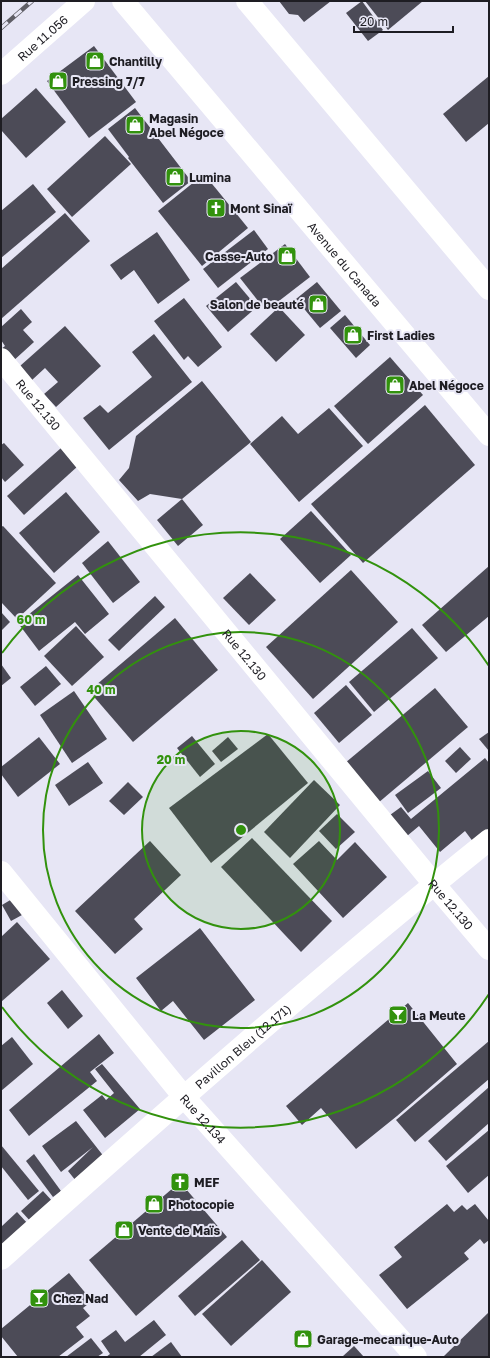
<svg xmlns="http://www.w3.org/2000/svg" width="490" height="1358" viewBox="0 0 490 1358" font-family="'Golos Text',sans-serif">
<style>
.building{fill:#4c4b57}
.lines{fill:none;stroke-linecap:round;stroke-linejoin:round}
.minor{stroke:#fff;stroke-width:22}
.secondary{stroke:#fff;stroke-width:22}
.rail-casing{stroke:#5f5e66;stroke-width:4.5}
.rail{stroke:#e7e6f5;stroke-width:3;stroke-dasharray:9;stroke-linecap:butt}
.ring{fill:none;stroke:#32920d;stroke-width:2}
.labels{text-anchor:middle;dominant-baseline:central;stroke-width:4;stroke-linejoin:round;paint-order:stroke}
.street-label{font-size:12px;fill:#1e1d23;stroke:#e7e6f5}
.poi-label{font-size:12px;font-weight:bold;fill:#1e1d23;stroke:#e7e6f5;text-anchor:start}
.centre{fill:#32920d;stroke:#e7e6f5;stroke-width:2}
.ring-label{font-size:12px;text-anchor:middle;font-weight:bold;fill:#32920d;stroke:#e7e6f5;stroke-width:4;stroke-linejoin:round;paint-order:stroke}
</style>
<rect width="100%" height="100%" fill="#e7e6f5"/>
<g class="building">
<path d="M279 1H331L304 22 298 15 289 14Z"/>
<path d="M362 1 383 30 368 41 346 13Z"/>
<path d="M365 1H423L388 30Z"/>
<path d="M94 46 136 102 89 138 47 81Z"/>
<path d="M489 76V123L466 142 443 114Z"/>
<path d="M36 88 66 122 26 158 1 130V119Z"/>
<path d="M135 108 191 181 163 203 128 158 129 157 108 129Z"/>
<path d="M105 136 131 164 72 217 47 189Z"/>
<path d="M204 174 248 228 202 266 158 211Z"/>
<path d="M33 184 56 212 1 258V211Z"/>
<path d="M65 213 90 241 1 319V269Z"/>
<path d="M254 230 268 249 218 288 203 269Z"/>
<path d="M157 232 190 280 158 304 134 270 121 280 110 265Z"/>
<path d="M285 244 310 277 266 311 240 278Z"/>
<path d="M236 282 257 307 228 332 206 306Z"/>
<path d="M317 282 341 311 320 328 296 299Z"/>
<path d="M184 298 222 347 198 367 188 356 184 360 154 321Z"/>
<path d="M279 307 305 335 276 362 250 334Z"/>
<path d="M21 309 32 322 23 330 34 342 12 362 1 349 5 346 1 340V327Z"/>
<path d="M345 315 370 345 356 358 330 328Z"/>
<path d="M65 326 101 366 56 407 44 394 58 382 45 368 32 380 20 366Z"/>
<path d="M154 334 192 382 109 450 83 418 100 405 108 413 152 377 132 352Z"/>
<path d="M390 357 423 395 368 444 334 406Z"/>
<path d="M202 381 251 442 182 499 150 494 138 501 119 480 129 468 136 436Z"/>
<path d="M425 405 475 465 363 563 311 504Z"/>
<path d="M329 408 363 446 299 502 250 444 282 416 298 434Z"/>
<path d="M4 443 24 465 5 482 1 477V445Z"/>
<path d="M61 448 78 466 24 515 7 496Z"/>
<path d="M66 492 100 532 54 573 19 533Z"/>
<path d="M182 499 203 525 178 546 157 520Z"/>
<path d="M311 511 351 555 320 583 280 539Z"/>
<path d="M3 526 56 583 17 619 1 602V527Z"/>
<path d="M108 541 140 582 113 603 82 563Z"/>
<path d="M489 566V616L446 652 422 625Z"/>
<path d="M351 570 398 622 313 699 266 647Z"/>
<path d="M250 573 276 600 249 625 223 598Z"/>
<path d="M78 575 109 614 85 634 75 622 39 651 18 623Z"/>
<path d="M155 596 165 607 119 651 108 640Z"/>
<path d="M1 612 10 622 1 631Z"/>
<path d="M175 618 218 670 133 742 89 691Z"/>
<path d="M76 626 104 657 72 686 44 656Z"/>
<path d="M412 628 438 658 374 712 349 682Z"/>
<path d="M1 664 11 678 1 686Z"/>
<path d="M46 666 61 684 35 706 20 687Z"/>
<path d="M346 685 372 715 339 743 314 713Z"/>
<path d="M435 688 468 727 378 803 345 763Z"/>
<path d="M74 691 107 739 72 763 40 715Z"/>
<path d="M489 732V751L479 739Z"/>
<path d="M268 734 308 783 211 863 169 808Z"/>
<path d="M192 736 215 764 200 777 177 748Z"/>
<path d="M39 737 60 764 18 797 1 774V767Z"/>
<path d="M228 737 238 749 221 762 212 751Z"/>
<path d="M460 747 471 759 456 773 445 761Z"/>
<path d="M485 758 489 763V837L477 847 465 831 440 852 419 826 407 836 390 815 401 807 411 819Z"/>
<path d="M88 762 103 783 69 806 55 785Z"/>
<path d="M428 771 441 788 408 813 395 795Z"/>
<path d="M314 780 340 805 290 858 264 832Z"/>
<path d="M128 782 143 797 124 815 109 801Z"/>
<path d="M337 814 355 832 336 849 319 831Z"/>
<path d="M252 838 332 921 301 952 221 867Z"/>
<path d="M150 841 181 875 134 919 143 929 115 954 75 911Z"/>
<path d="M319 841 337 860 355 842 387 877 343 918 293 864Z"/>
<path d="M12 899 22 915 11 921 2 905Z"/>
<path d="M17 922 50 959 1 1002V937Z"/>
<path d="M200 928 255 1000 204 1040 173 1001 161 1011 136 978Z"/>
<path d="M62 990 83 1016 68 1029 47 1003Z"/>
<path d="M408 1003 457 1064 397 1116 356 1149 321 1108 302 1125 286 1106Z"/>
<path d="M99 1034 114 1053 90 1072 97 1081 29 1136 9 1110Z"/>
<path d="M12 1037 33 1064 1 1091V1046Z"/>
<path d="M489 1041V1079L415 1142 396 1120Z"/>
<path d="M102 1064 140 1109 105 1138 83 1110 102 1095 106 1100 114 1093 95 1069Z"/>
<path d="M489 1087V1123L446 1161 428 1141Z"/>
<path d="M76 1121 105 1158 76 1181 68 1171 93 1147 61 1172 42 1146Z"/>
<path d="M489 1130V1175L468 1193 446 1166Z"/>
<path d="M1 1145 39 1191 28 1200 1 1166Z"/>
<path d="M34 1154 61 1191 53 1197 26 1161Z"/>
<path d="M180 1182 227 1237 136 1316 89 1260Z"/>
<path d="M43 1191 54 1203 32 1223 21 1211Z"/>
<path d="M447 1204 454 1212 462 1205 467 1210 475 1204 489 1221V1240L484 1244 480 1239 464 1253 469 1259 407 1309 379 1275 402 1257 394 1247Z"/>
<path d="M17 1212 29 1225 1 1251V1227Z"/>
<path d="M242 1240 260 1260 195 1316 178 1296Z"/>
<path d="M262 1260 291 1292 231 1346 202 1314Z"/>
<path d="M69 1273 92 1301 83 1308 90 1316 76 1327 84 1337 58 1357H18L1 1336V1329Z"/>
<path d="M489 1312V1357H443Z"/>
<path d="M154 1320 166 1335 139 1357H106L110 1354 101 1341 116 1330 125 1342Z"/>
<path d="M91 1338 103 1353 97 1357H66Z"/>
<path d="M171 1342 182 1357H151Z"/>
<path d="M354 1346 364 1357H342Z"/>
</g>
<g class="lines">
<g class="minor">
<path id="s1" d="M1 359 434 884 489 949"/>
<path id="s2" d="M1 872 184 1097 416 1357"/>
<path id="s3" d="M1 1259C161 1116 322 974 489 840"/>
</g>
<g class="secondary">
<path id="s4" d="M123 1 489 435"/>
<path d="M247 1 489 289"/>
<path id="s5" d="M1 74 84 1"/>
</g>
<g class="rail-casing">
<path id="rail" d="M1 28 32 1"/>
</g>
<use href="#rail" class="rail"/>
</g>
<circle cx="241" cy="830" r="99" fill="#32920d" fill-opacity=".12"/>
<g class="ring">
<circle cx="241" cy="830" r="99"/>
<circle cx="241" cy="830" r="198"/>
<path d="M489 994A297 297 0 0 1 2 1007M2 653A297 297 0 0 1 489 666"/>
</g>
<defs>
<g id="shop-square" transform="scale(1)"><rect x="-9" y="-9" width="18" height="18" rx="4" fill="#32920d" stroke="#e7e6f5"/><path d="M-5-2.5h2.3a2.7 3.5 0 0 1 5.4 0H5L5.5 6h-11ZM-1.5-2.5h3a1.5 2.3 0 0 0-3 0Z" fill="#fff"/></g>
<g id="church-square" transform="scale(1)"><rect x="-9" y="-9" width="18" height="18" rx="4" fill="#32920d" stroke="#e7e6f5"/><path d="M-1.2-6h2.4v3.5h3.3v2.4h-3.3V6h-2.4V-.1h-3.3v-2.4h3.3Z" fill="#fff"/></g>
<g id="bar-square" transform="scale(1)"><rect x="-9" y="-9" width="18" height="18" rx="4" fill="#32920d" stroke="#e7e6f5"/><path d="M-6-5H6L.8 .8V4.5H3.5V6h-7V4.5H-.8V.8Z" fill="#fff"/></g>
</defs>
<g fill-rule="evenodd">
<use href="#shop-square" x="95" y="61"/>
<use href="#shop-square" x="58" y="81"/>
<use href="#shop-square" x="135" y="125"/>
<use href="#shop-square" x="175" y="177"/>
<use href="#church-square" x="216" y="208"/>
<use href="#shop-square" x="287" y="256"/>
<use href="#shop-square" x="318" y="304"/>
<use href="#shop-square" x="353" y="335"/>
<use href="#shop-square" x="395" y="385"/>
<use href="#bar-square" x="398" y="1015"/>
<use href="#church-square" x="180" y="1182"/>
<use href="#shop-square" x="154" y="1204"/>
<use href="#shop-square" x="124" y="1230"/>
<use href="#bar-square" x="39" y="1298"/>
<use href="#shop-square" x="303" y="1339"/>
</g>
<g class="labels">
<g class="street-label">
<text stroke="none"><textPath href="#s5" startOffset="55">Rue 11.056</textPath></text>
<text stroke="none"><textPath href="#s4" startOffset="344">Avenue du Canada</textPath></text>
<text stroke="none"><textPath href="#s1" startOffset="59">Rue 12.130</textPath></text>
<text stroke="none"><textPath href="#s1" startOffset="383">Rue 12.130</textPath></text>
<text stroke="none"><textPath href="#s1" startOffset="707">Rue 12.130</textPath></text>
<text stroke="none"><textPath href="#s3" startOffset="322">Pavillon Bleu (12.171)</textPath></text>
<text stroke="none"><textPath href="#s2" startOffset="319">Rue 12.134</textPath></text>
</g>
<g class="poi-label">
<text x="109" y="61">Chantilly</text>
<text x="72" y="81">Pressing 7/7</text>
<text x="149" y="118">Magasin<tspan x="149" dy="14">Abel Négoce</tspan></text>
<text x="189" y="177">Lumina</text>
<text x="230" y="208">Mont Sinaï</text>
<text x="273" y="256" text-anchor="end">Casse-Auto</text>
<text x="304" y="304" text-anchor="end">Salon de beauté</text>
<text x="367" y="335">First Ladies</text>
<text x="409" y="385">Abel Négoce</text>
<text x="412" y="1015">La Meute</text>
<text x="194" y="1182">MEF</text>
<text x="168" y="1204">Photocopie</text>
<text x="138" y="1230">Vente de Maïs</text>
<text x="53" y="1298">Chez Nad</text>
<text x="317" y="1339">Garage-mecanique-Auto</text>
</g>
</g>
<circle cx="241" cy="830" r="6" class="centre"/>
<g class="ring-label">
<text x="31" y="624">60 m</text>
<text x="101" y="694">40 m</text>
<text x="171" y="764">20 m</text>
</g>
<rect width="490" height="1358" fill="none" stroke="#1e1d23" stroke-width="4"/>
<path d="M354 26v6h99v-6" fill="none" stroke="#1e1d23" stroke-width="2"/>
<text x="360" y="26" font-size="12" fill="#1e1d23" stroke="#e7e6f5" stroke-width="3" paint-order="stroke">20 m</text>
</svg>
